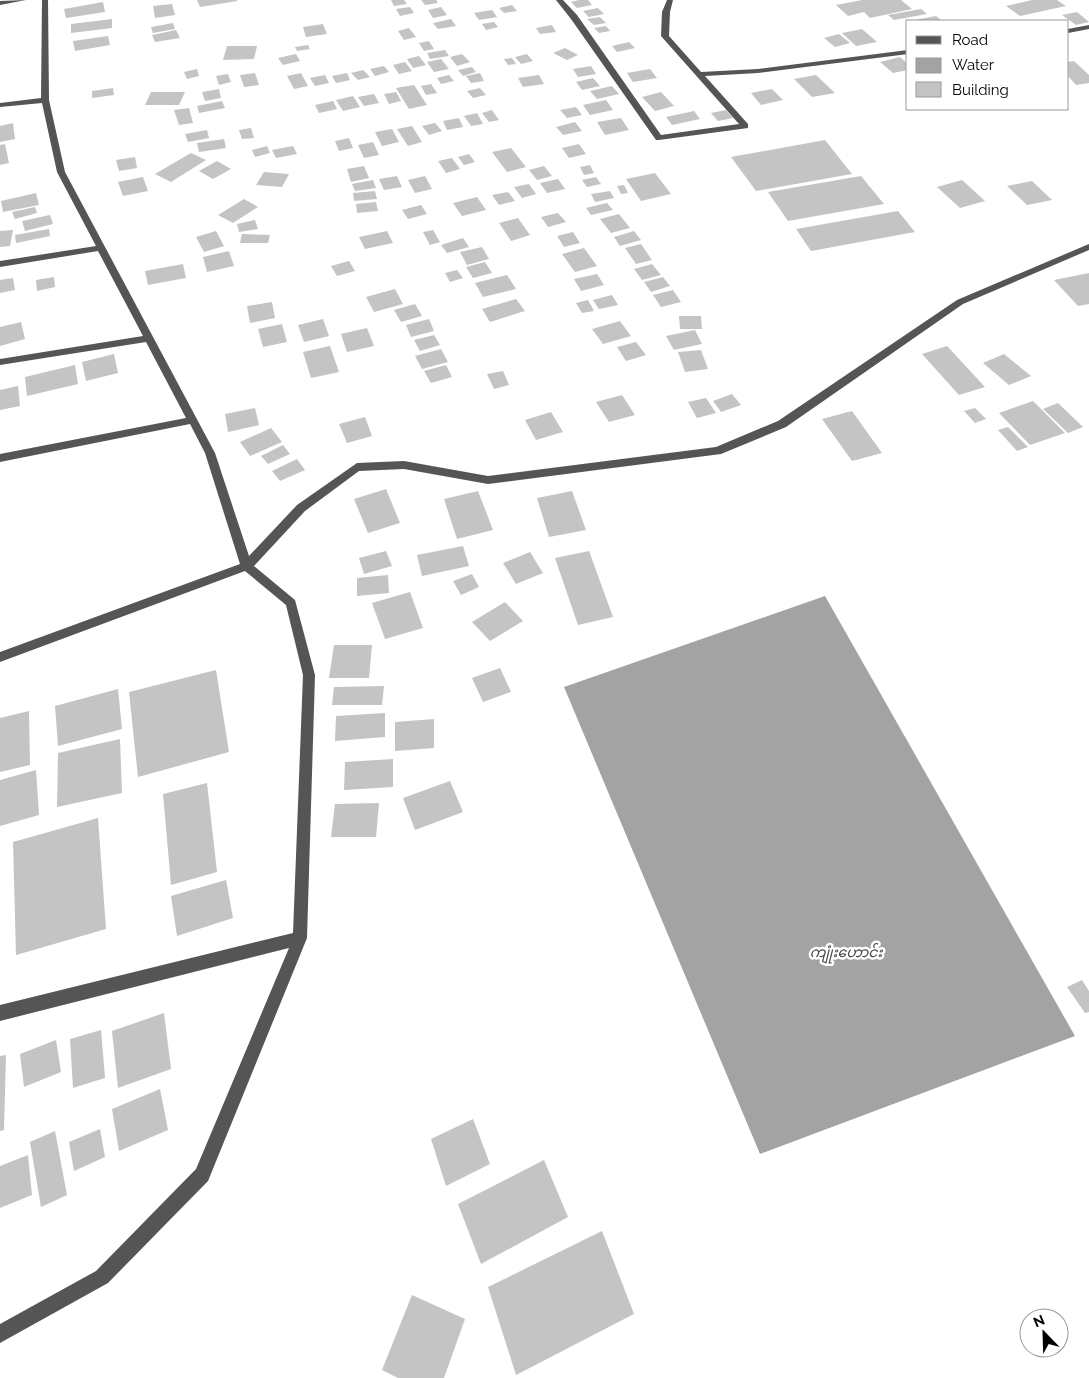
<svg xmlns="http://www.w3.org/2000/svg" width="1089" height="1378" viewBox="0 0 1089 1378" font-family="Raleway,'Noto Sans Myanmar',sans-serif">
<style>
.water{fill:#a3a3a3}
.building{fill:#c4c4c4}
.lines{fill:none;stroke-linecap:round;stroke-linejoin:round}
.minor{fill:#555;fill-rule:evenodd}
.labels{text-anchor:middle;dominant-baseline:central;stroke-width:5;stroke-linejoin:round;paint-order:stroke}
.water-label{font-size:14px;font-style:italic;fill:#444;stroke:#fff}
</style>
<rect width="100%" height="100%" fill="#fff"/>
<path class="water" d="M825 596 1075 1036 760 1154 564 687Z"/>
<g class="building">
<path d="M197 0H237V1L200 7Z"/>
<path d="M391 0H404L407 4 394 6Z"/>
<path d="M421 0H436L438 3 425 5Z"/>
<path d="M579 0H588L592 5 577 8 571 2Z"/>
<path d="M862 0H901L912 9 870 18 864 12 848 16 836 5Z"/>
<path d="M1032 0H1057L1066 6 1020 16 1006 6Z"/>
<path d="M103 2 105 12 66 18 64 9Z"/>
<path d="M172 4 175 15 155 18 153 6Z"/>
<path d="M512 5 517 11 504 13 499 8Z"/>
<path d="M410 7 414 13 400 16 396 9Z"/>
<path d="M441 7 447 15 433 18 428 10Z"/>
<path d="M598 8 604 14 589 17 583 11Z"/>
<path d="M921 9 927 14 894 20 888 15Z"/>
<path d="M492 10 497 17 479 20 474 13Z"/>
<path d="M1077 12 1089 22 1076 25 1062 15Z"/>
<path d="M936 16 942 21H914V20Z"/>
<path d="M600 17 606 23 594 25 587 19Z"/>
<path d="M112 19V28L71 33V24Z"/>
<path d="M451 19 456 26 438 29 433 23Z"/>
<path d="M494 22 498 27 486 30 482 24Z"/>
<path d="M173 23 175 29 153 33 151 27Z"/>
<path d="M323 24 327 34 306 37 303 27Z"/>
<path d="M552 25 556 32 540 34 536 28Z"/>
<path d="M606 26 610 31 599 33 594 28Z"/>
<path d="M409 28 416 37 404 40 398 31Z"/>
<path d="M862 29 877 42 856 46 842 33Z"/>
<path d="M176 30 180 38 155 42 152 35Z"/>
<path d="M839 34 850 43 835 47 824 38Z"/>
<path d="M108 36 110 45 75 51 73 41Z"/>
<path d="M429 41 434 49 424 51 419 43Z"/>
<path d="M629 42 635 48 617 52 612 46Z"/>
<path d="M308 45 310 49 297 51 295 47Z"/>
<path d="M227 46H257L254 59 223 60Z"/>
<path d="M565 48 578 55 567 60 553 53Z"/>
<path d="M445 50 449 56 430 59 427 53Z"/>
<path d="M296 54 300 61 283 65 278 58Z"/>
<path d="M462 54 470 62 457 66 450 57Z"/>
<path d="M527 54 533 61 521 64 515 57Z"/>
<path d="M419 56 426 65 413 68 407 59Z"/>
<path d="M900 57 908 64V70L893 73 880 62Z"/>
<path d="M512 58 516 64 508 65 504 59Z"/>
<path d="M441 59 449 69 434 72 427 62Z"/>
<path d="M1074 61 1089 75V83L1076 85 1068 76V62Z"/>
<path d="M405 62 412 71 399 74 393 65Z"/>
<path d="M384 66 389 72 375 76 370 69Z"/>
<path d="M591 66 596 74 578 77 573 69Z"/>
<path d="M472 67 476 72 463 76 458 70Z"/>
<path d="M197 69 199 76 187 79 184 72Z"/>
<path d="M650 69 657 78 633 82 627 73Z"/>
<path d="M363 70 370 77 358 80 351 73Z"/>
<path d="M255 73 259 85 244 87 240 75Z"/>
<path d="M301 73 308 86 294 89 287 76Z"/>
<path d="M347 73 350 80 336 83 332 76Z"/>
<path d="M480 73 484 81 471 83 466 76Z"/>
<path d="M228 74 231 82 219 85 216 76Z"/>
<path d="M325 75 329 83 315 86 310 78Z"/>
<path d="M449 75 454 81 441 84 437 78Z"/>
<path d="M539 75 544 84 523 87 518 78Z"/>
<path d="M816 75 835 93 812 97 794 79Z"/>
<path d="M593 78 600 86 582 90 576 82Z"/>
<path d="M431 84 437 93 426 95 421 86Z"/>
<path d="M414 85 427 105 409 109 396 88Z"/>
<path d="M612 86 619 94 597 99 590 91Z"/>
<path d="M113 88 114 95 92 98V91Z"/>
<path d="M480 88 486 95 473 98 467 91Z"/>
<path d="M219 89 221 98 205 101 202 92Z"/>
<path d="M772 89 783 100 761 105 751 93Z"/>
<path d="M151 92H185L179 105H145Z"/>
<path d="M396 92 401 101 389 104 384 94Z"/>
<path d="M661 92 674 106 655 111 642 97Z"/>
<path d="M374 94 379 103 364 106 358 97Z"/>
<path d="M353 96 360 107 343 111 336 100Z"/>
<path d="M606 100 613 110 590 115 583 105Z"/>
<path d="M222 101 225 108 199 113 197 106Z"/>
<path d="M333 101 337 109 319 113 315 105Z"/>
<path d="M576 107 582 115 567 118 560 110Z"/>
<path d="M189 108 193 123 179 125 174 110Z"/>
<path d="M492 110 499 120 489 122 482 113Z"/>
<path d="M726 110 733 118 718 121 711 113Z"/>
<path d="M694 111 700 119 672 125 666 117Z"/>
<path d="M477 113 483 124 471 126 464 116Z"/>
<path d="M459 118 463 127 447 130 443 121Z"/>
<path d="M621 118 629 130 605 135 597 122Z"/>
<path d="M575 122 582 131 563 135 556 127Z"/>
<path d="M13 123 15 139 0 142V126Z"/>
<path d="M435 123 442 131 429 135 422 126Z"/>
<path d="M412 126 422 142 408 146 397 129Z"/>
<path d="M251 128 254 138 242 139 239 130Z"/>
<path d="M392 129 399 142 382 146 375 132Z"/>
<path d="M207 130 209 138 188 142 185 134Z"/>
<path d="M349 138 353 148 339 151 335 141Z"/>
<path d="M224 139 226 148 199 152 197 143Z"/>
<path d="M825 140 852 174 756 191 731 157Z"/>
<path d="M373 142 379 155 364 158 358 145Z"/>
<path d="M5 144 9 163 0 165V145Z"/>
<path d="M579 144 586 154 569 158 562 148Z"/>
<path d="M267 146 270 153 255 157 252 150Z"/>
<path d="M293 146 297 154 276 158 272 150Z"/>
<path d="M511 148 526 167 507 172 492 152Z"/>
<path d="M191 153 206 160 171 182 155 174Z"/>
<path d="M469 154 475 162 464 165 458 157Z"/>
<path d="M135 157 137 168 119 171 116 160Z"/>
<path d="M452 158 460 169 446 173 438 161Z"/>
<path d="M217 161 231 169 213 179 199 171Z"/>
<path d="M590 165 594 173 584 175 580 167Z"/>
<path d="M364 166 369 178 351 182 347 169Z"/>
<path d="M544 166 552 176 537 180 529 170Z"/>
<path d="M264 172 289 174 282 187 256 185Z"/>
<path d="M655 173 671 194 641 201 626 179Z"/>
<path d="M397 176 402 187 384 190 379 179Z"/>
<path d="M425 176 432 189 415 193 408 180Z"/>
<path d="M861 176 884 204 788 221 768 192Z"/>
<path d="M143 177 148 191 123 196 118 182Z"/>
<path d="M596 177 601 184 587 187 582 180Z"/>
<path d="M558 179 565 189 547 193 540 183Z"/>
<path d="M373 180 376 188 355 191 352 184Z"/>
<path d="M962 180 985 201 960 208 937 187Z"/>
<path d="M1032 181 1052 200 1027 205 1007 186Z"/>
<path d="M529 184 536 194 522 198 514 187Z"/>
<path d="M624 185 628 193 621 194 617 186Z"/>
<path d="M375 191 377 199 354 201 353 193Z"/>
<path d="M610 191 614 198 595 202 591 194Z"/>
<path d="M508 192 515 201 499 205 492 195Z"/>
<path d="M36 193 39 205 3 212 1 201Z"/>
<path d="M477 197 486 210 462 216 453 203Z"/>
<path d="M244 199 258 207 233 223 218 215Z"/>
<path d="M376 202 378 211 357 213 356 204Z"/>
<path d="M607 203 613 210 591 215 586 208Z"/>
<path d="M421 205 427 214 408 219 402 210Z"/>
<path d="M35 207 37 213 15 219 12 212Z"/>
<path d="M898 211 915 232 811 251 796 229Z"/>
<path d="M558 213 566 222 548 227 541 217Z"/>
<path d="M619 214 630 228 611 233 600 219Z"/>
<path d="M50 215 53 224 25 231 22 221Z"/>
<path d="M518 218 530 235 511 241 499 223Z"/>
<path d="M255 220 258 229 239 232 237 224Z"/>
<path d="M49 229 50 236 16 243 15 235Z"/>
<path d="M13 230 10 246 0 247V231Z"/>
<path d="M433 230 440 242 430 245 423 232Z"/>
<path d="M216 231 224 246 204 252 196 237Z"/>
<path d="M387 231 393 243 365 249 359 237Z"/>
<path d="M634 231 641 240 620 246 614 237Z"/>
<path d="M573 232 580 243 564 247 557 236Z"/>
<path d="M242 234 270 235 268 243H240Z"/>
<path d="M463 238 469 247 447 253 441 245Z"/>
<path d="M641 244 652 260 636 264 625 248Z"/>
<path d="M482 247 489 259 467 265 460 252Z"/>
<path d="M584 248 597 266 575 272 562 254Z"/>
<path d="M229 251 234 266 207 272 203 257Z"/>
<path d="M349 261 355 271 337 276 331 266Z"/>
<path d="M485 262 492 273 473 278 466 267Z"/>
<path d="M183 264 186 278 148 285 145 271Z"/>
<path d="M652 264 661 275 642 280 634 269Z"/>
<path d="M457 270 463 278 450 282 445 273Z"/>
<path d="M1089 273V304L1078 306 1054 280Z"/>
<path d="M597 274 604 285 581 291 574 279Z"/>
<path d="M507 275 516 289 483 297 475 283Z"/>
<path d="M54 277 55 287 37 291 36 280Z"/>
<path d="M663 277 670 286 651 292 644 282Z"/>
<path d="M13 278 15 290 0 293V280Z"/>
<path d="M395 289 403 304 374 312 366 297Z"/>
<path d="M673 290 681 302 661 307 653 295Z"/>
<path d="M612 295 618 305 599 309 593 300Z"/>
<path d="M516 299 525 311 490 322 482 309Z"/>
<path d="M588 300 594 311 582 313 576 303Z"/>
<path d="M272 302 275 318 250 323 247 306Z"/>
<path d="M415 304 422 316 401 322 394 310Z"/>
<path d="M679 316H701L702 329H680Z"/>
<path d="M323 319 329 336 304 342 298 325Z"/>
<path d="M429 319 434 331 411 337 406 325Z"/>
<path d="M620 321 631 336 603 344 592 329Z"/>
<path d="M21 322 25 339 0 346V327Z"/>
<path d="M282 324 287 342 263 347 258 329Z"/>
<path d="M367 328 374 346 347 352 341 334Z"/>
<path d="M695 330 702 344 674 350 666 336Z"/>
<path d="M434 335 440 345 420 351 414 340Z"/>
<path d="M636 342 646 355 626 361 617 347Z"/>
<path d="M330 346 339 372 311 378 303 352Z"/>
<path d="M947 346 985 387 959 395 922 354Z"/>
<path d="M441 349 448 362 422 369 415 356Z"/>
<path d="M701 350 708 369 685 372 678 352Z"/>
<path d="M114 354 118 373 86 381 82 362Z"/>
<path d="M1004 354 1031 376 1009 385 983 363Z"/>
<path d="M75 365 78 384 27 396 25 377Z"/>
<path d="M446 365 452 377 431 383 424 371Z"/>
<path d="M503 371 509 385 494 389 487 374Z"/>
<path d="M18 386 20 406 0 410V390Z"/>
<path d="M732 394 741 405 721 412 713 401Z"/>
<path d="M622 395 635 415 609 422 596 402Z"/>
<path d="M706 398 716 413 697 418 688 402Z"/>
<path d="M1033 401 1065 433 1030 445 999 413Z"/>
<path d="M1058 403 1083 427 1068 433 1043 409Z"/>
<path d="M255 408 259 425 228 432 225 414Z"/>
<path d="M975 408 986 419 975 423 964 411Z"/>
<path d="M852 411 882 453 852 461 822 419Z"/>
<path d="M551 412 563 432 536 440 525 420Z"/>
<path d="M365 417 372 436 347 443 339 424Z"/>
<path d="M1008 427 1028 447 1017 451 998 430Z"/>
<path d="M271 428 282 442 250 456 240 442Z"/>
<path d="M283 445 290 454 268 464 261 456Z"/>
<path d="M297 459 305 470 280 481 272 471Z"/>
<path d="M386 489 400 523 368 533 354 499Z"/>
<path d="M478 491 493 530 457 539 444 499Z"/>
<path d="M572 491 586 530 549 537 537 498Z"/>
<path d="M463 546 469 566 422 576 417 555Z"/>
<path d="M386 551 392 566 364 574 359 558Z"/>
<path d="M589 551 613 617 578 625 555 558Z"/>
<path d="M530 552 543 573 516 584 503 563Z"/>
<path d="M472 574 479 587 461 595 453 581Z"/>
<path d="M388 575 389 593 357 596V578Z"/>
<path d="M410 592 423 628 385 639 372 603Z"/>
<path d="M505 602 523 621 490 641 472 622Z"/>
<path d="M334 645H372L369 678H329Z"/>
<path d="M500 668 511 692 483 702 472 678Z"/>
<path d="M216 670 229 752 138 777 129 692Z"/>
<path d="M384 686 382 705H332L334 687Z"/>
<path d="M118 689 122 729 58 746 55 706Z"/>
<path d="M29 711 30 765 0 772V718Z"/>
<path d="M385 713V737L335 741 336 716Z"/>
<path d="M434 719V748L395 751V722Z"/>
<path d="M120 739 122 793 57 807 58 753Z"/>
<path d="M393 759V787L344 790 345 762Z"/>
<path d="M36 770 39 815 0 826V780Z"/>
<path d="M450 781 463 812 415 830 403 798Z"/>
<path d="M207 783 217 872 171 885 163 794Z"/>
<path d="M379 803 376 837H331L335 804Z"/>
<path d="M98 818 106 929 16 955 13 842Z"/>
<path d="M226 880 233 918 177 936 171 896Z"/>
<path d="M1082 980 1089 991V1012L1085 1013 1067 987Z"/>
<path d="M164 1013 171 1069 118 1088 112 1031Z"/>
<path d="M101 1030 105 1078 73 1088 70 1039Z"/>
<path d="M56 1040 61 1072 24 1087 20 1054Z"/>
<path d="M6 1055 4 1130 0 1131V1056Z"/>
<path d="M160 1089 168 1130 119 1151 112 1109Z"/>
<path d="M473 1119 490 1164 446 1186 431 1139Z"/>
<path d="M100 1129 105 1157 74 1171 69 1142Z"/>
<path d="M55 1131 67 1195 41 1207 30 1142Z"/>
<path d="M28 1155 32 1195 0 1208V1166Z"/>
<path d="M544 1160 568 1217 481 1264 458 1204Z"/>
<path d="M602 1231 634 1314 516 1375 488 1287Z"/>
<path d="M412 1295 465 1319 444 1378H398L382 1370Z"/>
</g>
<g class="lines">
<g class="minor">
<path d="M26 0 0 5V1Z"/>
<path d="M42 0H48L49 100 65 172 215 453 249 556 297 505 357 463 404 461 488 476 716 447 778 421 957 300 1089 244V250L963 304 786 427 721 454 488 484 404 469 359 471 305 511 254 566 295 600 315 675 307 938 208 1181 108 1283 0 1343V1324L96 1271 196 1169 289 948 0 1021V1005L293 933 303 675 286 605 245 571 0 662V652L240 564 205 453 190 424 0 462V454L186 418 146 342 0 365V359L143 336 98 251 0 267V261L96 246 57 172 42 103 0 107V103L41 98Z"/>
<path d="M556 0H563L577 15 661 135 739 124 661 36 662 12 667 0H673L670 12 669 36 701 72 758 69 908 50V54L758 73 705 76 748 124V128L659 140H656L571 19Z"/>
<path d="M1089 25V29L1068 33V29Z"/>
</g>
</g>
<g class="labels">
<g class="water-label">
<text x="846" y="952">ကျုံးဟောင်း</text>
</g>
</g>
<rect x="906" y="20" width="162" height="90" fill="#ffffff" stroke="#999999"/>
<rect x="916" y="36" width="25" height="8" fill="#555555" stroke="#999999"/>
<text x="952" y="45" font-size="15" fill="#000000">Road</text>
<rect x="916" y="58" width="25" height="15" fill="#a3a3a3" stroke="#999999"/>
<text x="952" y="70" font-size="15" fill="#000000">Water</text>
<rect x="916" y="82" width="25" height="15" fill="#c4c4c4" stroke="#999999"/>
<text x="952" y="95" font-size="15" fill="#000000">Building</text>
<g transform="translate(1044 1333) rotate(337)"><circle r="24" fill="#ffffff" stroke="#999999"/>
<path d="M0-4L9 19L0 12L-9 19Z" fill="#000000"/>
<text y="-8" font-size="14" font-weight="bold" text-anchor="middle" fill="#000000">N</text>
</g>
</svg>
